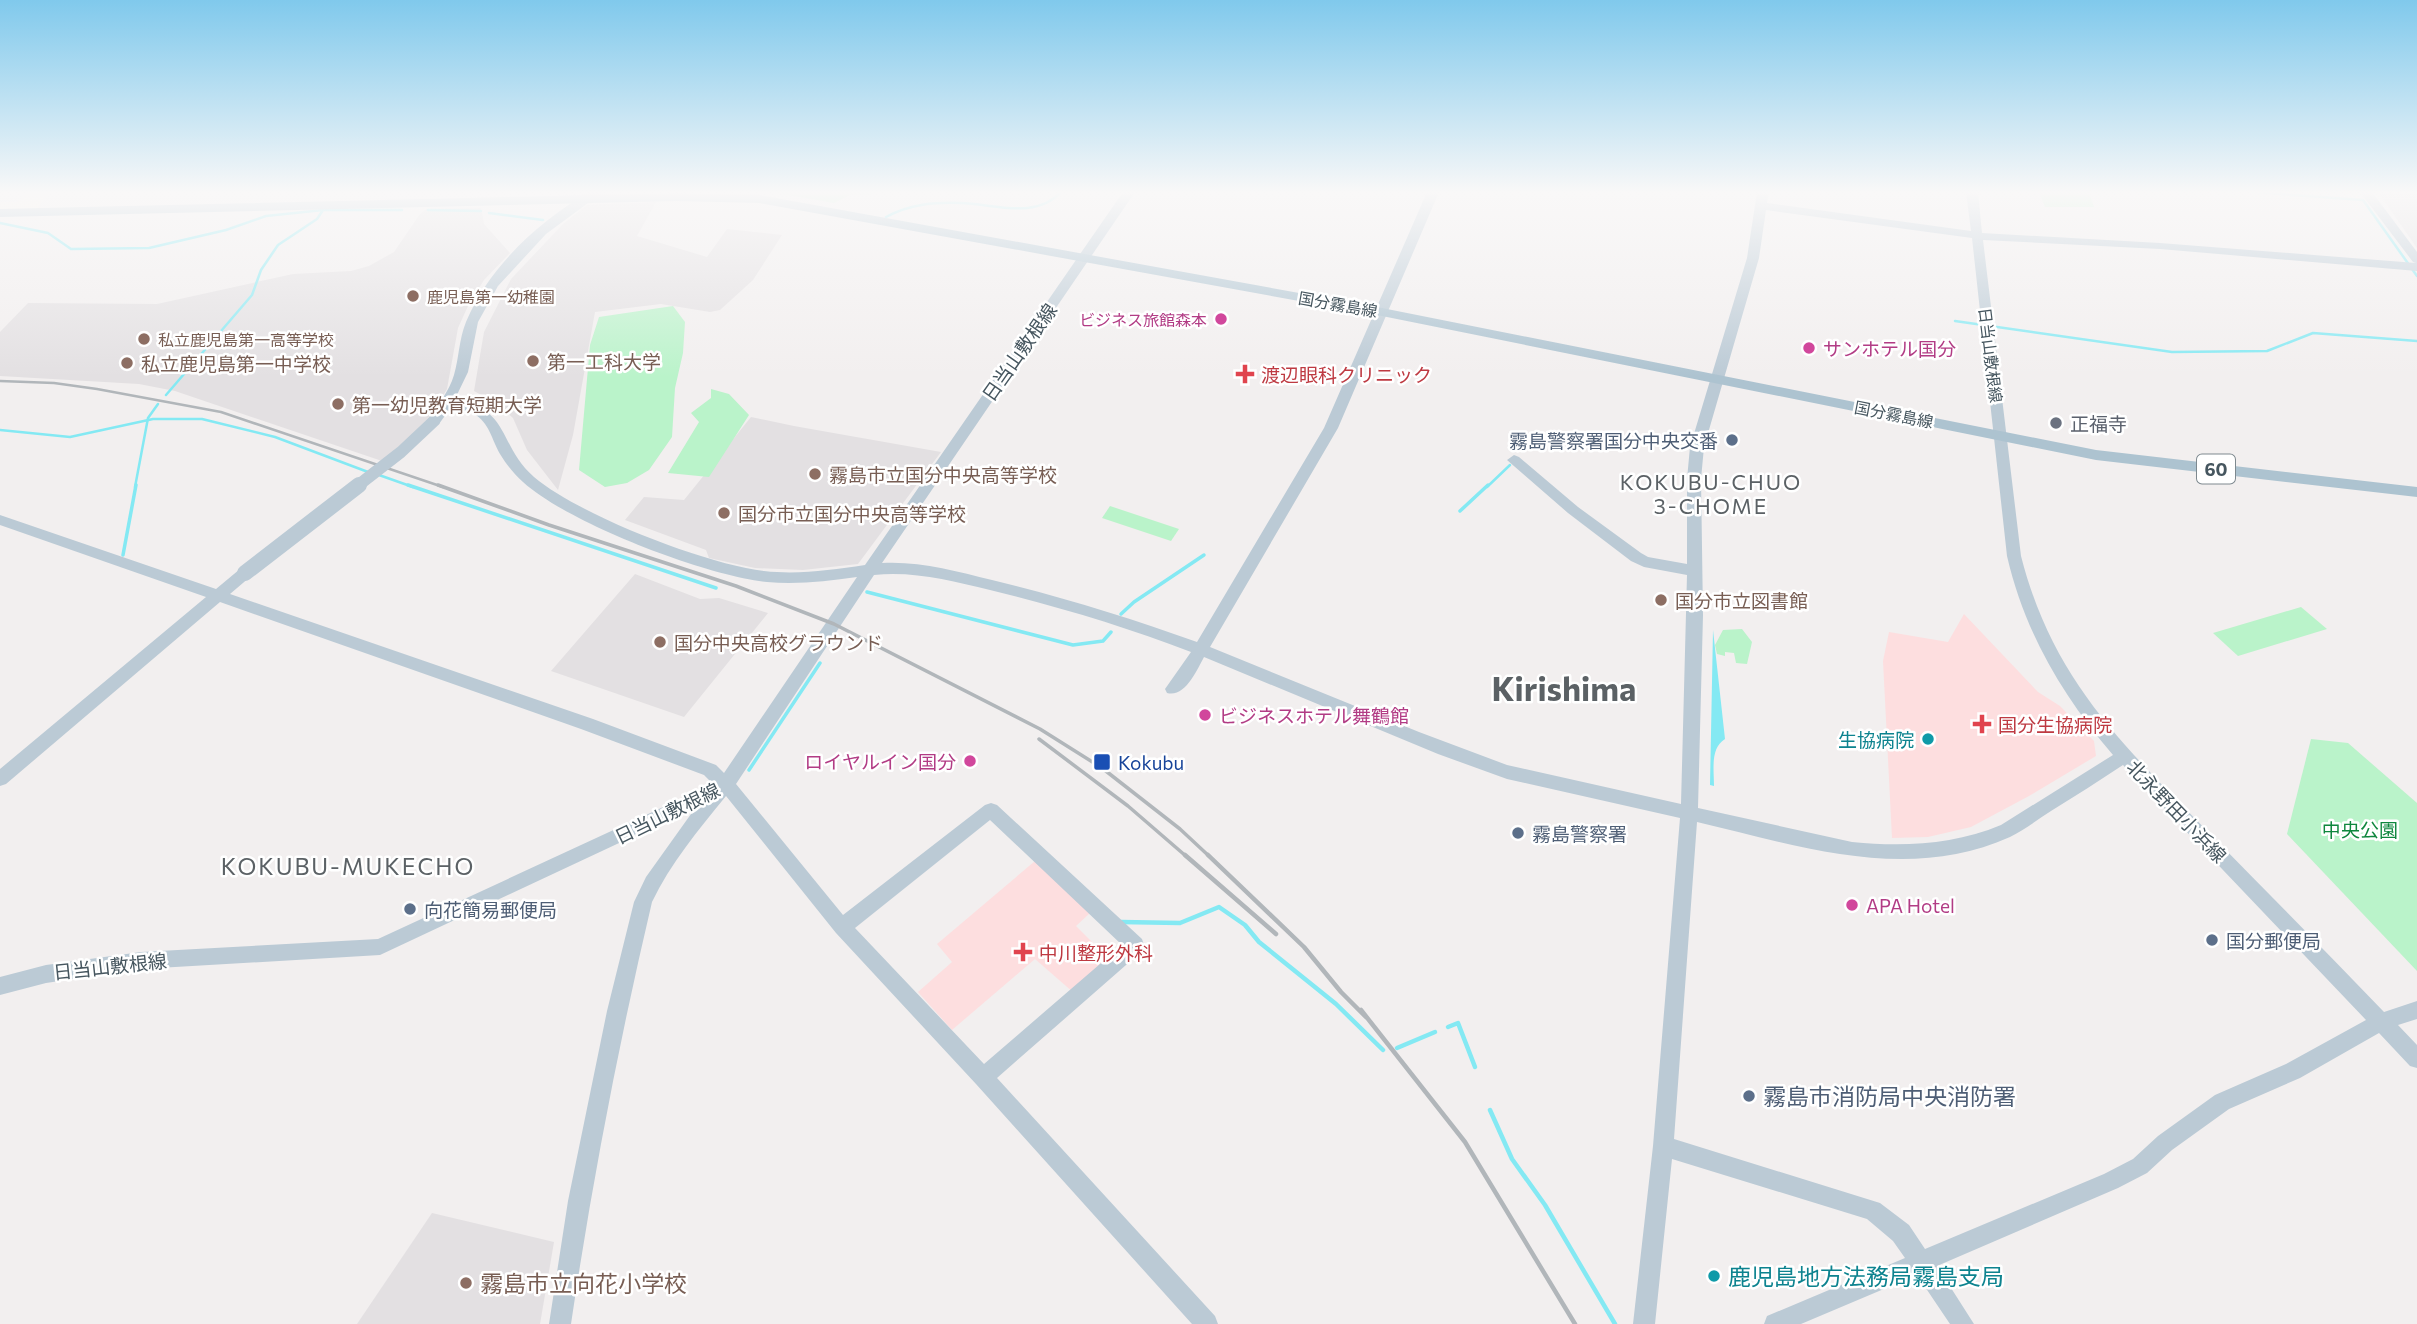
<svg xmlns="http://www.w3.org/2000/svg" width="2417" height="1324" viewBox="0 0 2417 1324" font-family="Commissioner,'Noto Sans JP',sans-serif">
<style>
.commercial{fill:#fdf5e8}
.education{fill:#e3e0e2}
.medical{fill:#fddedf}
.green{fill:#baf3ca}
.water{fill:#84e9f3}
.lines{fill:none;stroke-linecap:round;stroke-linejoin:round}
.stream-far2{stroke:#84e9f3;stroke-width:2.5}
.stream-far1{stroke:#84e9f3;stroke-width:3.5}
.stream{stroke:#84e9f3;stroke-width:4.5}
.secondary{fill:#bbcad5;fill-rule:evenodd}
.primary{fill:#adc3d0;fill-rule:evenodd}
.rail-far2{stroke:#b1b6ba;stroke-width:2.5}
.rail-far1{stroke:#b1b6ba;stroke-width:3.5}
.rail{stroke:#b1b6ba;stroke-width:4.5}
.secondary-bridge-far1{stroke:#bbcad5;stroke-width:12}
.secondary-bridge{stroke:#bbcad5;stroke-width:16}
.education-dot{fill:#8d6e63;stroke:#fff;stroke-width:2.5}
.hotel-dot{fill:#d1479c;stroke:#fff;stroke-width:2.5}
.health-dot{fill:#e0444e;stroke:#fff;stroke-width:2.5}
.worship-dot{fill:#6b7280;stroke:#fff;stroke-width:2.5}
.service-dot{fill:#5c6f8a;stroke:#fff;stroke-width:2.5}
.culture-dot{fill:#0f9aa8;stroke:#fff;stroke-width:2.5}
.transit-dot{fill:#1a4fb4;stroke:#fff;stroke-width:2.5}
.labels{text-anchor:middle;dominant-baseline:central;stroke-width:5;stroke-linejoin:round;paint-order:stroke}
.far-education-label{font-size:16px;fill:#785e54;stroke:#fff;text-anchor:start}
.far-street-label{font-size:16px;fill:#46565f;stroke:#fff}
.far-hotel-label{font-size:16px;fill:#b23c85;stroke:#fff;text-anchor:end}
.shield{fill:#fff;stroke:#7e898f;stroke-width:2}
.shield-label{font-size:18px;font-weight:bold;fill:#46565f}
.hotel-label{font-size:19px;fill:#b23c85;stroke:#fff;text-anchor:start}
.street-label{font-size:19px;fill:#46565f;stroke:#fff}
.education-label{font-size:19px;fill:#785e54;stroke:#fff;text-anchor:start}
.health-label{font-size:19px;fill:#be3a42;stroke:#fff;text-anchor:start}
.worship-label{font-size:19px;fill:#5b616d;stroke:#fff;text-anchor:start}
.service-label{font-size:19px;fill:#4e5e75;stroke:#fff;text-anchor:start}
.culture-label{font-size:19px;fill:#0d838f;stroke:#fff;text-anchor:end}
.transit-label{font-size:19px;fill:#164399;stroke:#fff;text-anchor:start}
.park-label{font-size:19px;fill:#0f873e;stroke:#fff}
.neighbourhood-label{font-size:21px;letter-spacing:2px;fill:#5b6165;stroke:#fff}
.quarter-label{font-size:23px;letter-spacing:2px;fill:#5b6165;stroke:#fff}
.near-service-label{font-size:23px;fill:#4e5e75;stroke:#fff;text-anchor:start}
.near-culture-label{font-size:23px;fill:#0d838f;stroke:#fff;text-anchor:start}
.near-education-label{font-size:23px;fill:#785e54;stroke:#fff;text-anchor:start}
.town-label{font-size:33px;font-weight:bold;fill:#5b6165;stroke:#fff}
</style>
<rect width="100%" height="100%" fill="#f2efef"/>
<path class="commercial" d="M28 192H49L37 209 0 210V202H17Z"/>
<g class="education">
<path d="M2378 192H2417V248Z"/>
<path d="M656 202 637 236 707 257 727 229 782 235 753 280 720 310 710 312 661 304 595 312 573 435 558 490 527 450 513 418 496 403 474 391 484 332 511 279 563 224 587 205Z"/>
<path d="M481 208 484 224 510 253 484 280 468 306 458 328 447 389 427 422 382 461 175 391 139 384 0 376V332L28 303 157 304 293 274 351 271 369 266 394 252 420 214 427 209Z"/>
<path d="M751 417 794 426 941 452 858 564 803 570 755 568 709 558 706 550 625 520 644 497 684 500Z"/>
<path d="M635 574 700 599 719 598 768 613 684 717 551 671Z"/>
<path d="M432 1213 554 1242 540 1324H357Z"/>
</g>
<g class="medical">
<path d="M1964 614 2038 692 2060 706 2094 741 2096 756 2029 796 1971 827 1928 837 1892 838 1883 661 1889 632 1948 642Z"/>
<path d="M1035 861 1090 913 1076 926 1111 961 1074 993 1035 959 952 1030 918 992 952 962 937 944Z"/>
</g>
<g class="green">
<path d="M771 192H878L868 195 852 194 834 203Z"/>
<path d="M2039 192H2089L2094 207H2045Z"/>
<path d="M673 306 685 322 683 353 675 388 672 437 649 470 627 483 605 487 579 470 590 345 599 317Z"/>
<path d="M711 389 729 394 749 415 709 477 668 473 699 422 691 413 711 398Z"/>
<path d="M1110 506 1179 529 1171 541 1102 518Z"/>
<path d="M2301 607 2327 629 2238 656 2213 633Z"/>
<path d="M1742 629 1752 642 1747 664 1736 663 1734 653 1725 652V656L1717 654 1715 645 1723 630Z"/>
<path d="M2311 739 2348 743 2417 803V971L2287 834Z"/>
</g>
<path class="water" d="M1713 630 1725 739C1710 748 1714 770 1714 786L1710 785Z"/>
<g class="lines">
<g class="stream-far2">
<path d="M2253 192 2363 200 2417 276"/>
<path d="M428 210 481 211"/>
<path d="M489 213 543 220"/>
<path d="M886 217C910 204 934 202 961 203 995 204 1035 220 1061 192"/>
<path d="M0 223 48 233 71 249 149 248 226 230 266 216 323 210H402"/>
<path d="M1955 321 2172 352 2267 351 2313 333 2417 341"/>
<path d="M166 395 252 295 261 270 278 245 317 219 323 210"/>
<path d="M0 430 70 437 153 419H202L275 437 368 472"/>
<path d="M379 475 413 487"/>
<path d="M135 487 148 418 158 404"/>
<path d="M1487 487 1510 465"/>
</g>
<g class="stream-far1">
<path d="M408 485 716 588"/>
<path d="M1460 511 1488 485"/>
<path d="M123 555 136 485"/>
<path d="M867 592 1073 645 1103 641 1111 632"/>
<path d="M1121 614 1134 602 1204 555"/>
<path d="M749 770 820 663"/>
</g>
<g class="stream">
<path d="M1121 922 1180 923 1219 907 1245 925 1259 942 1336 1004 1383 1050"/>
<path d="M1448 1027 1458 1023 1475 1067"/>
<path d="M1397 1048 1435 1032"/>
<path d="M1490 1110 1512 1159 1545 1205 1615 1324"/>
</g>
<path class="secondary" d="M589 192H603L546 234 498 286 478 322 468 372 454 401C510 406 498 446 534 477 579 515 705 564 764 571 798 575 831 570 865 565L1123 192H1135L882 563C920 561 955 571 992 580 1062 597 1130 618 1197 642L1324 428 1427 192H1439L1338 428 1210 647 1419 732 1507 765 1681 804 1687 575 1644 567 1631 561 1568 513 1507 460 1514 455 1519 457 1578 507 1641 553 1648 557 1687 564V479L1690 447 1747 258 1757 192H1769L1767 203 1971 231 1966 192H1978L1982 233 2160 243 2416 263 2413 262 2360 192H2372L2417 252V271L2160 249 1983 240 2021 556C2054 685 2128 749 2217 841 2273 898 2329 955 2384 1012L2417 1001V1019L2398 1025 2417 1045V1068L2410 1066 2379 1033 2300 1078 2229 1109 2172 1150 2147 1173 2118 1188 1937 1266 1974 1324H1950L1917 1275 1801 1324H1764L1767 1316 1905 1258 1893 1241 1867 1219 1672 1159 1655 1324H1633L1653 1146 1680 818 1507 779 1438 754 1204 657C1197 670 1185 698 1167 693L1165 689 1191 652C1126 627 1059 607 990 590 951 581 915 571 874 575L736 784 843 915 985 805 991 803 997 805 1142 939 1144 945 1142 951 997 1078 1215 1316 1218 1324H1192L976 1084 836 933 726 796C699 829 670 864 652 902 619 1042 592 1182 571 1324H549L568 1201 607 1011 634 902 646 877 696 807 380 955 141 969 46 983 0 995V977L46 965 141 952 378 939 713 784 704 775 581 729 220 602 6 784 0 786V769L206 597 0 525V515L216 589 240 569H250L252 573 250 577 230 594 593 719 716 765 724 773 857 577C827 581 797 585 767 582 706 576 568 523 523 482 514 474 506 464 500 454 492 440 489 422 474 414 466 410 457 410 449 410L439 424 434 425 427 421C437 406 449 392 454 375 459 358 459 339 466 322 489 267 538 222 589 192ZM1766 210 1972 238 2007 556C2025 633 2062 695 2113 755L2001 825C1953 845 1903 847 1852 842L1698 808 1703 615 1701 479 1704 447 1759 258ZM2123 765 2366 1020 2286 1064 2215 1095 2158 1136 2133 1159 2104 1174 1925 1249 1909 1225 1880 1203 1674 1139 1697 822C1800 846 1907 883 2010 837 2024 830 2037 820 2051 811 2075 796 2099 781 2123 765ZM990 820 1122 945 984 1064 855 928Z"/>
<path class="primary" d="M677 193 759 195 1382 308 2096 450 2417 487V497L2096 460 1382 316 759 203 677 201 0 217V209Z"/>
<path class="rail-far2" d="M0 381 54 383 97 389 221 412 443 487"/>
<g class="rail-far1">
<path d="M438 485 549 525 736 586 834 624 1040 729 1102 768 1180 829 1210 857"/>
<path d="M1039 739 1128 806 1187 857"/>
</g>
<g class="rail">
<path d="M1185 855 1276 934"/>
<path d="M1208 855 1304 947 1341 992 1366 1017"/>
<path d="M1361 1010 1465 1142 1575 1324"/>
</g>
<path class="secondary-bridge-far1" d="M356 487 401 452 434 421"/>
<path class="secondary-bridge" d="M245 573 359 485"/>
</g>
<linearGradient id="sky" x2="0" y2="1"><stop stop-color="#80c9ec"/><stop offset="0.51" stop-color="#f9f8f8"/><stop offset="1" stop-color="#f9f8f8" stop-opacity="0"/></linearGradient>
<rect width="2417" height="377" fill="url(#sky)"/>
<g class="education-dot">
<circle cx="413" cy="296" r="7"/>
<circle cx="144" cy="339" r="7"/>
<circle cx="533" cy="361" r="7"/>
<circle cx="127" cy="363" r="7"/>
<circle cx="338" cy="404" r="7"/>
<circle cx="815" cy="474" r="7"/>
<circle cx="724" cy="513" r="7"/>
<circle cx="1661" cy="600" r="7"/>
<circle cx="660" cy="642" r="7"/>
<circle cx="466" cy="1283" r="7"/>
</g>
<g class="hotel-dot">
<circle cx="1221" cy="319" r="7"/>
<circle cx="1809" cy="348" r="7"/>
<circle cx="1205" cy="715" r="7"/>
<circle cx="970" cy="761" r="7"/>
<circle cx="1852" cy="905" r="7"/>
</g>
<g class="health-dot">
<path d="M1241.5 363.5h7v7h7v7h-7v7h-7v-7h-7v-7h7z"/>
<path d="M1978.5 713.5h7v7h7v7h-7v7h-7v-7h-7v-7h7z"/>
<path d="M1019.5 941.5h7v7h7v7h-7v7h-7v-7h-7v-7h7z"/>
</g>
<circle class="worship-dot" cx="2056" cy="423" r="7"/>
<g class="service-dot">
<circle cx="1732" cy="440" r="7"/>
<circle cx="1518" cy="833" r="7"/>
<circle cx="410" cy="909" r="7"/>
<circle cx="2212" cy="940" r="7"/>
<circle cx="1749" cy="1096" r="7"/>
</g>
<g class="culture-dot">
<circle cx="1928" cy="739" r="7"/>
<circle cx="1714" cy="1276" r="7"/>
</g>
<rect class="transit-dot" x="1093" y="753" width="18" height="18" rx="3.5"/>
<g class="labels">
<g class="far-education-label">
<text x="427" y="296">鹿児島第一幼稚園</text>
<text x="158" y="339">私立鹿児島第一高等学校</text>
</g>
<g class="far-street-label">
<text transform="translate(1338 304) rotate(10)">国分霧島線</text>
<text transform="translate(1991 355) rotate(83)">日当山敷根線</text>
<text transform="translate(1894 414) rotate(11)">国分霧島線</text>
</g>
<g class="far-hotel-label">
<text x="1207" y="319">ビジネス旅館森本</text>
</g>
<rect class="shield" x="2197" y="454.5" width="38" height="29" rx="5"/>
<g class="shield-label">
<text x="2216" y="469">60</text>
</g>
<g class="hotel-label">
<text x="1823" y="348">サンホテル国分</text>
<text x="1219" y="715">ビジネスホテル舞鶴館</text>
<text x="956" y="761" text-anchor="end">ロイヤルイン国分</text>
<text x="1866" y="905">APA Hotel</text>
</g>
<g class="street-label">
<text transform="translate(1019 352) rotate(-55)">日当山敷根線</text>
<text transform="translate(2177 811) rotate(46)">北永野田小浜線</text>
<text transform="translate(667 813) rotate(-26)">日当山敷根線</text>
<text transform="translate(110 966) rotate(-6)">日当山敷根線</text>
</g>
<g class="education-label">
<text x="547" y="361">第一工科大学</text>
<text x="141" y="363">私立鹿児島第一中学校</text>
<text x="352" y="404">第一幼児教育短期大学</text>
<text x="829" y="474">霧島市立国分中央高等学校</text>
<text x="738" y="513">国分市立国分中央高等学校</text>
<text x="1675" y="600">国分市立図書館</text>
<text x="674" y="642">国分中央高校グラウンド</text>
</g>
<g class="health-label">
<text x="1261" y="374">渡辺眼科クリニック</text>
<text x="1998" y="724">国分生協病院</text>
<text x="1039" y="952">中川整形外科</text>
</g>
<g class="worship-label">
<text x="2070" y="423">正福寺</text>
</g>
<g class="service-label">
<text x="1718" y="440" text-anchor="end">霧島警察署国分中央交番</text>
<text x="1532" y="833">霧島警察署</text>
<text x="424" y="909">向花簡易郵便局</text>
<text x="2226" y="940">国分郵便局</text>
</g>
<g class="culture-label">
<text x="1914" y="739">生協病院</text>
</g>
<g class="transit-label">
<text x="1118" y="762">Kokubu</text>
</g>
<g class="park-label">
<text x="2360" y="829">中央公園</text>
</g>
<g class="neighbourhood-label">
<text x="1711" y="481">KOKUBU-CHUO<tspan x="1711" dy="24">3-CHOME</tspan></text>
</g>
<g class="quarter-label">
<text x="348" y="866">KOKUBU-MUKECHO</text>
</g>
<g class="near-service-label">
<text x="1763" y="1096">霧島市消防局中央消防署</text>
</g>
<g class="near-culture-label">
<text x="1728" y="1276">鹿児島地方法務局霧島支局</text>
</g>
<g class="near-education-label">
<text x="480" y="1283">霧島市立向花小学校</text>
</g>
<g class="town-label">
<text x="1564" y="687">Kirishima</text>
</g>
</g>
</svg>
